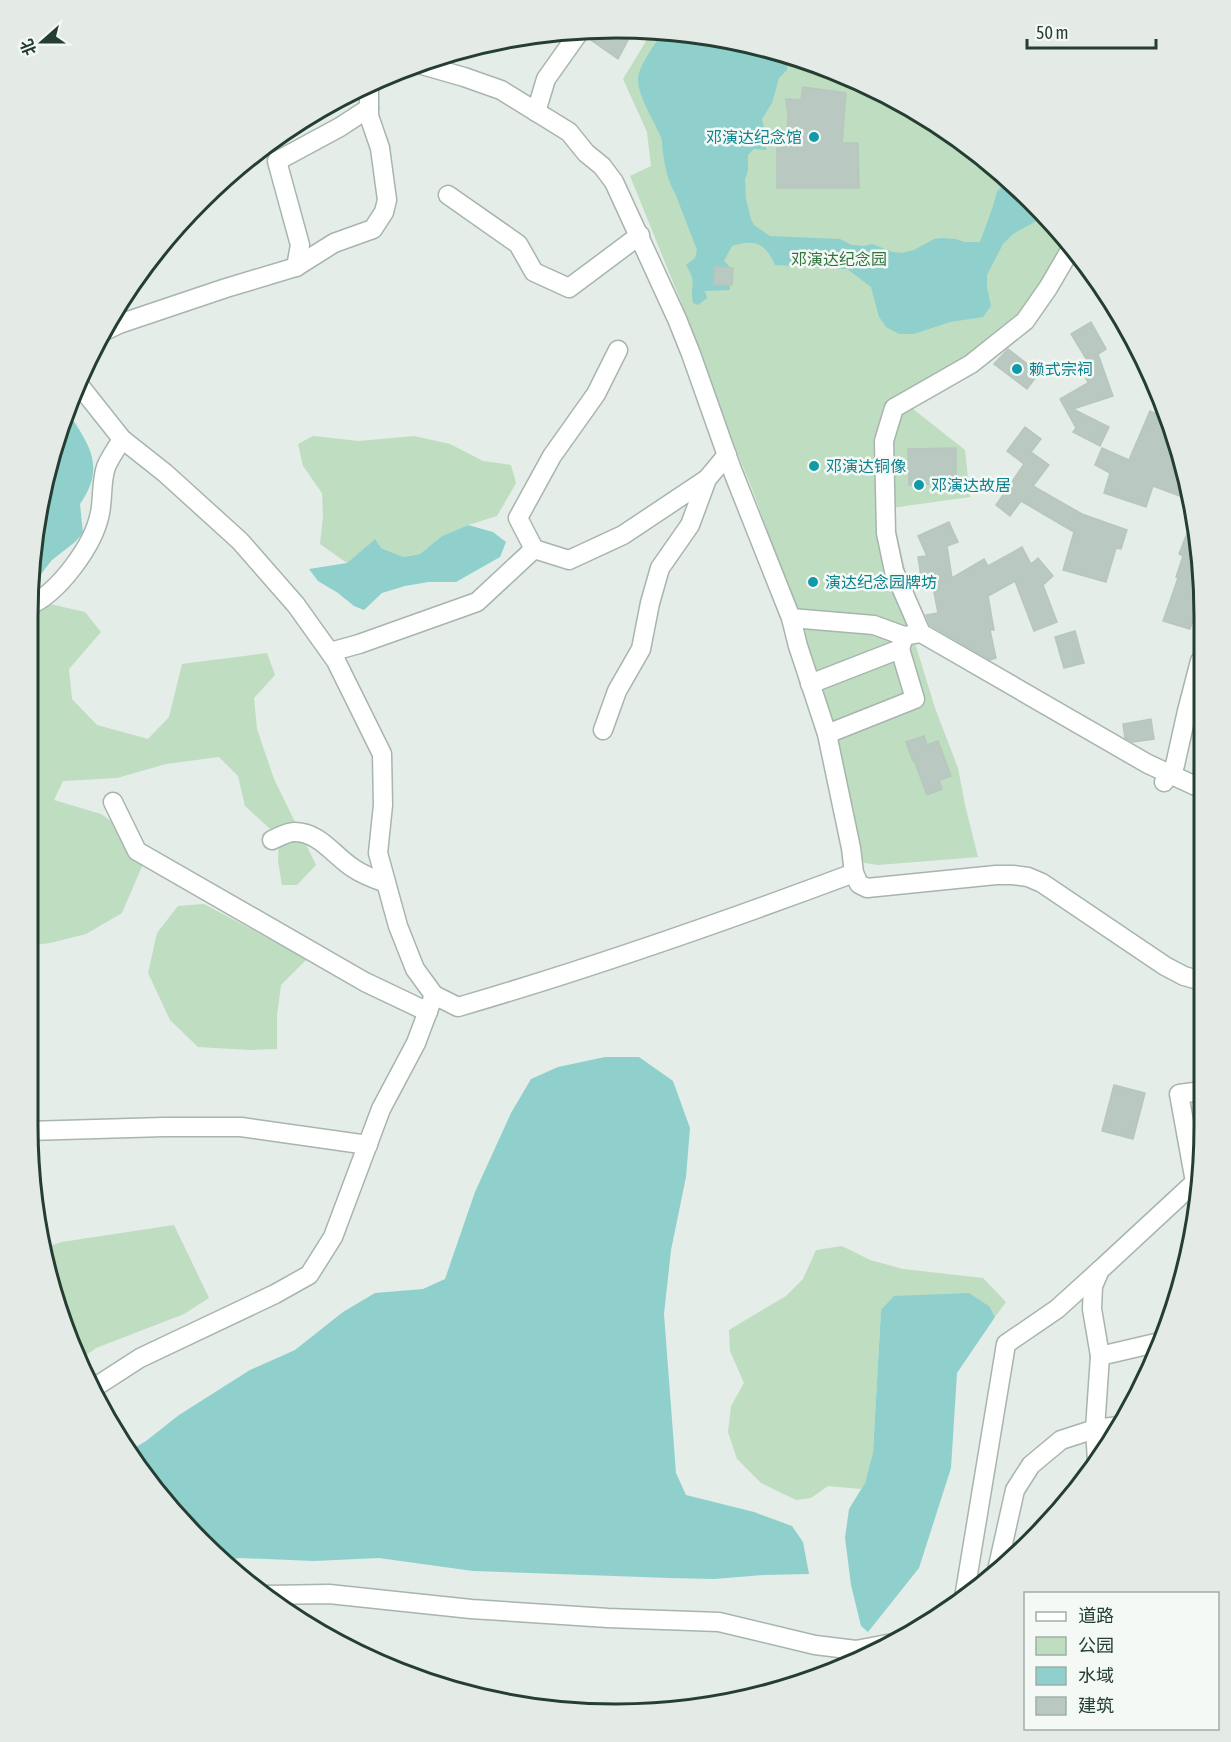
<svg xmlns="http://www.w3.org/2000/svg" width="1231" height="1742" viewBox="0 0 1231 1742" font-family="'Asap Condensed','Noto Sans SC',sans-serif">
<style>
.green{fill:#beddc1}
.water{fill:#8fd0cd}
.building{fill:#b9c8c0;stroke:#b7c7bd;stroke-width:1.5}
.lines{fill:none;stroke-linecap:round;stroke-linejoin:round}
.street-casing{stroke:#a7b5ad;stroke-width:21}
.street{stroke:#fff;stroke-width:18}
.culture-dot{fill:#0f9aa8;stroke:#f5f9f6;stroke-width:2}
.labels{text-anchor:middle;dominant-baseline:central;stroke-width:5;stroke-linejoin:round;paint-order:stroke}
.culture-label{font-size:16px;fill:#0d838f;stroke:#f5f9f6;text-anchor:start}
.park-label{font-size:16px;fill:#2f743d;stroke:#f5f9f6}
.rim{fill:none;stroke:#243e32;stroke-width:3}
</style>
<rect width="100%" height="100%" fill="#e4ede7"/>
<g class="green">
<path d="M654 28 768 47 876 88 974 149 1058 228 1072 247 1025 321 913 409 965 450 970 497 891 508 914 609 915 643 935 708 958 768 965 805 978 857 878 865 853 861 794 605 753 491 732 440 692 329 630 176 651 166 647 132 623 79Z"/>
<path d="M313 436 359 441 414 436 450 444 483 461 511 465 516 483 497 516 468 525 442 536 420 554 402 557 381 548 375 539 347 563 320 544 323 516 322 493 303 466 298 444Z"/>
<path d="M50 604 85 612 101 632 69 669 72 699 97 725 148 739 169 717 182 664 267 653 275 675 254 698 257 729 274 779 316 865 297 885H282L278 861 279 837 245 806 238 776 219 757 166 764 117 778 63 781 54 800 101 814 141 843 143 864 122 913 86 934 50 943 27 946V616L33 614Z"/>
<path d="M1194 746 1200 747V776L1192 772Z"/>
<path d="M204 904 307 959 281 985 277 1015V1049L250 1050 198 1047 170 1020 148 973 157 933 178 906Z"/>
<path d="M174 1225 209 1298 184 1314 96 1348 77 1362 72 1352 47 1279 43 1248 62 1242Z"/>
<path d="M842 1246 870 1260 903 1269 983 1278 1006 1302 995 1317 990 1307 881 1310 873 1452 865 1483 861 1489 828 1486 811 1498 796 1500 761 1483 737 1459 728 1432 731 1406 744 1383 730 1351 729 1330 786 1296 803 1279 816 1250Z"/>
</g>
<g class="water">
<path d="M664 30 768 47 788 55 787 70 779 78 772 103 762 119 766 136V150L754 149 748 155V171L745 179 746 199 751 219 754 225 770 236 840 239 852 245 864 246 872 244 893 252 902 253 914 250 934 239 941 238 956 239 964 242H980L992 209 997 192 1007 180 1046 216 1013 234 1003 244 987 275V287L991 306 983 317 950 322 914 334H899L886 327 879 317 871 287 847 269 775 265C765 243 756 239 732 246L724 261 730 267V290L705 291 707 298 698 305 693 303C689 284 698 284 686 265L695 258 697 250 675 193C668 181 665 167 663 153 662 147 663 140 660 135 653 119 638 96 638 79 638 66 657 42 664 30Z"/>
<path d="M66 409C88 444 107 465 80 504L83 533 75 542 52 560 30 588 38 500Z"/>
<path d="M468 525 493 532 506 542 500 557 456 582H428L405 586 382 593 364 610 354 606 338 593 318 581 309 569 347 563 375 539 381 548 403 557 420 554 442 536Z"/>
<path d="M605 1057H639L673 1081 690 1128 686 1177 671 1250 664 1314 676 1473 686 1495 754 1512 792 1526 803 1542 809 1574 763 1575 714 1579 670 1578 473 1571 379 1558 314 1561 240 1558 220 1561 126 1453 146 1441 179 1415 250 1370 295 1350 343 1312 375 1293 423 1289 445 1279 475 1192 511 1113 531 1079 558 1067Z"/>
<path d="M969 1293 990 1307 995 1317 957 1373 951 1468 919 1568 868 1632 861 1626 851 1585 845 1538 849 1509 865 1483 873 1452 881 1310 894 1296Z"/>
</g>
<g class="building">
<path d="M634 29 618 59 591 40 598 30Z"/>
<path d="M803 87 846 93 842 143H858L859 188H777V147L786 148 788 116 786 99 801 100Z"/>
<path d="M715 267 733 268 732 285 714 284Z"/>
<path d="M1091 322 1106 349 1098 354 1113 396 1073 409 1109 427 1100 446 1073 432 1076 428 1060 399 1088 383 1086 378 1096 375 1071 334Z"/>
<path d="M1008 349 1039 373 1027 389 994 364Z"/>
<path d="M1150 411 1167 419 1177 457 1172 470 1182 474 1188 499 1153 486 1146 507 1104 493 1110 473 1095 465 1102 448 1129 460Z"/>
<path d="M1025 427 1041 439 1031 452 1049 465 1033 486 1082 514 1127 530 1121 549 1116 548 1106 582 1063 570 1074 532 1021 501 1010 516 996 505 1024 464 1007 451Z"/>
<path d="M956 448V483L909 485 908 449Z"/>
<path d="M1193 518 1199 538V600L1190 629 1163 621 1178 578 1176 577 1183 556 1179 554Z"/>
<path d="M949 522 958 542 947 546 952 578 984 559 988 566 1022 547 1031 564 1038 558 1053 576 1043 585 1057 622 1034 631 1015 581 988 596 994 630H990L996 658 990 660 930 625 926 615 938 613 933 587 923 589 918 557 927 556 918 536Z"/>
<path d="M1075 631 1084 663 1064 668 1055 637Z"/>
<path d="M1151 719 1154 739 1133 742 1125 738 1123 724Z"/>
<path d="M924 736 927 745 938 741 951 776 939 780 942 789 927 795 914 760 913 761 906 742Z"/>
<path d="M1114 1085 1145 1093 1133 1139 1102 1131Z"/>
</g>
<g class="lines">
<g class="street-casing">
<g id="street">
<path d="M415 63 464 77 501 90 569 132 586 153 602 166 614 182 677 319 691 354 731 467 791 618 798 646 827 734 851 848 854 873 859 884 867 888 996 875H1013L1028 877 1042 883 1165 966 1184 976 1202 981"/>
<path d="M536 112 546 79 580 31"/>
<path d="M448 195 518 244 534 272 569 288 640 235"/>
<path d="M1072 247 1048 288 1025 321 971 364 894 408 884 441 886 533 894 571 921 633 1148 764 1200 788"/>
<path d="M296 267 300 245 277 161 340 127 369 108"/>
<path d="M100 333 119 324 226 288 296 267 334 243 373 229 384 212 387 200 380 148 369 116V84"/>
<path d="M76 381 122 439 165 473 240 541 296 605 336 661 382 754 383 805 378 853 398 926 415 969 434 995 458 1007C592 968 723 922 854 873"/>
<path d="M534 549 518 518 552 456 596 394 618 350"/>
<path d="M28 606C58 594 94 545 100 513 103 499 101 481 106 467 110 457 117 448 122 439"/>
<path d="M791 618 874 625 904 636"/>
<path d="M330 652 359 644 477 602 534 549 569 560 623 535 707 479"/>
<path d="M810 684 900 649 904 636 921 633"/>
<path d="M603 730 617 691 641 649 650 603 660 568 690 525 707 479 727 455"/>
<path d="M827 734 915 699 900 649"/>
<path d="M1164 782 1175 765 1187 711 1200 661"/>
<path d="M113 802 137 851 365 982 428 1012"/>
<path d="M272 840C279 837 287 832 294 832 320 832 333 855 353 868 363 875 374 879 386 883"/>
<path d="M28 1131 164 1127H241L368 1145"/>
<path d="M1100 1356 1092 1309 1093 1286 1100 1270 1195 1182 1179 1094 1202 1091"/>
<path d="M92 1389 140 1358 275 1294 309 1275 333 1237 381 1109 416 1043 434 995"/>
<path d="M1097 1461 1095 1429 1119 1426"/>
<path d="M996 1575 1015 1490 1031 1465 1061 1440 1095 1429 1100 1356 1160 1342"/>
<path d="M267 1595 329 1594 471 1609 608 1618 719 1622 815 1645 856 1650 898 1642"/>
<path d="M964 1598 1006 1344 1057 1309 1100 1270"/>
</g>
</g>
<use href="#street" class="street"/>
</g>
<g class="culture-dot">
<circle cx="814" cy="137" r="6"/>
<circle cx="1017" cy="369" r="6"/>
<circle cx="814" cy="466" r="6"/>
<circle cx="919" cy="485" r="6"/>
<circle cx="813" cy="582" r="6"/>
</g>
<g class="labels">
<g class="culture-label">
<text x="802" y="137" text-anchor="end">邓演达纪念馆</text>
<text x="1029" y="369">赖式宗祠</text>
<text x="826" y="466">邓演达铜像</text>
<text x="931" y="485">邓演达故居</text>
<text x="825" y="582">演达纪念园牌坊</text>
</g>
<g class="park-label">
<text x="839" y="259">邓演达纪念园</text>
</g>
</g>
<path d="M0 0H1231V1742H0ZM616 38H616A578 578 0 0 1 1194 616V1126A578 578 0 0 1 616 1704H616A578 578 0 0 1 38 1126V616A578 578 0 0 1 616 38Z" fill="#e4eae6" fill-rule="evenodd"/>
<path class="rim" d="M616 38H616A578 578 0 0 1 1194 616V1126A578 578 0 0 1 616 1704H616A578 578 0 0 1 38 1126V616A578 578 0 0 1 616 38Z"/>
<rect x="1024" y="1592" width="195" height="138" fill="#f5f9f6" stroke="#a1aea8" stroke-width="1.5"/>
<rect x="1036" y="1612" width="30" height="9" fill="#ffffff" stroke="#a1aea8" stroke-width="1.5"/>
<text x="1078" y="1622" font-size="18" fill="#243e32">道路</text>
<rect x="1036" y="1637" width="30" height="18" fill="#beddc1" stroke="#a1aea8" stroke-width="1.5"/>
<text x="1078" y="1652" font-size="18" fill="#243e32">公园</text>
<rect x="1036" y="1667" width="30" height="18" fill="#8fd0cd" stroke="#a1aea8" stroke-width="1.5"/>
<text x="1078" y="1682" font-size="18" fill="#243e32">水域</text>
<rect x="1036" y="1697" width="30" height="18" fill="#b9c8c0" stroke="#a1aea8" stroke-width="1.5"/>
<text x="1078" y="1712" font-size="18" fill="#243e32">建筑</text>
<g transform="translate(42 42) rotate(249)" stroke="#f5f9f6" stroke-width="4.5" paint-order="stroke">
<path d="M0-4.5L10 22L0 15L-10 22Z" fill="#243e32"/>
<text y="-9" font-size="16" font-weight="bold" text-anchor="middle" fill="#243e32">北</text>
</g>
<path d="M1027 39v9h129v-9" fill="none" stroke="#243e32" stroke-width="3"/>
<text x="1036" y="39" font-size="18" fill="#243e32" stroke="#f5f9f6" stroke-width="4.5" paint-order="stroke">50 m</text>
</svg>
